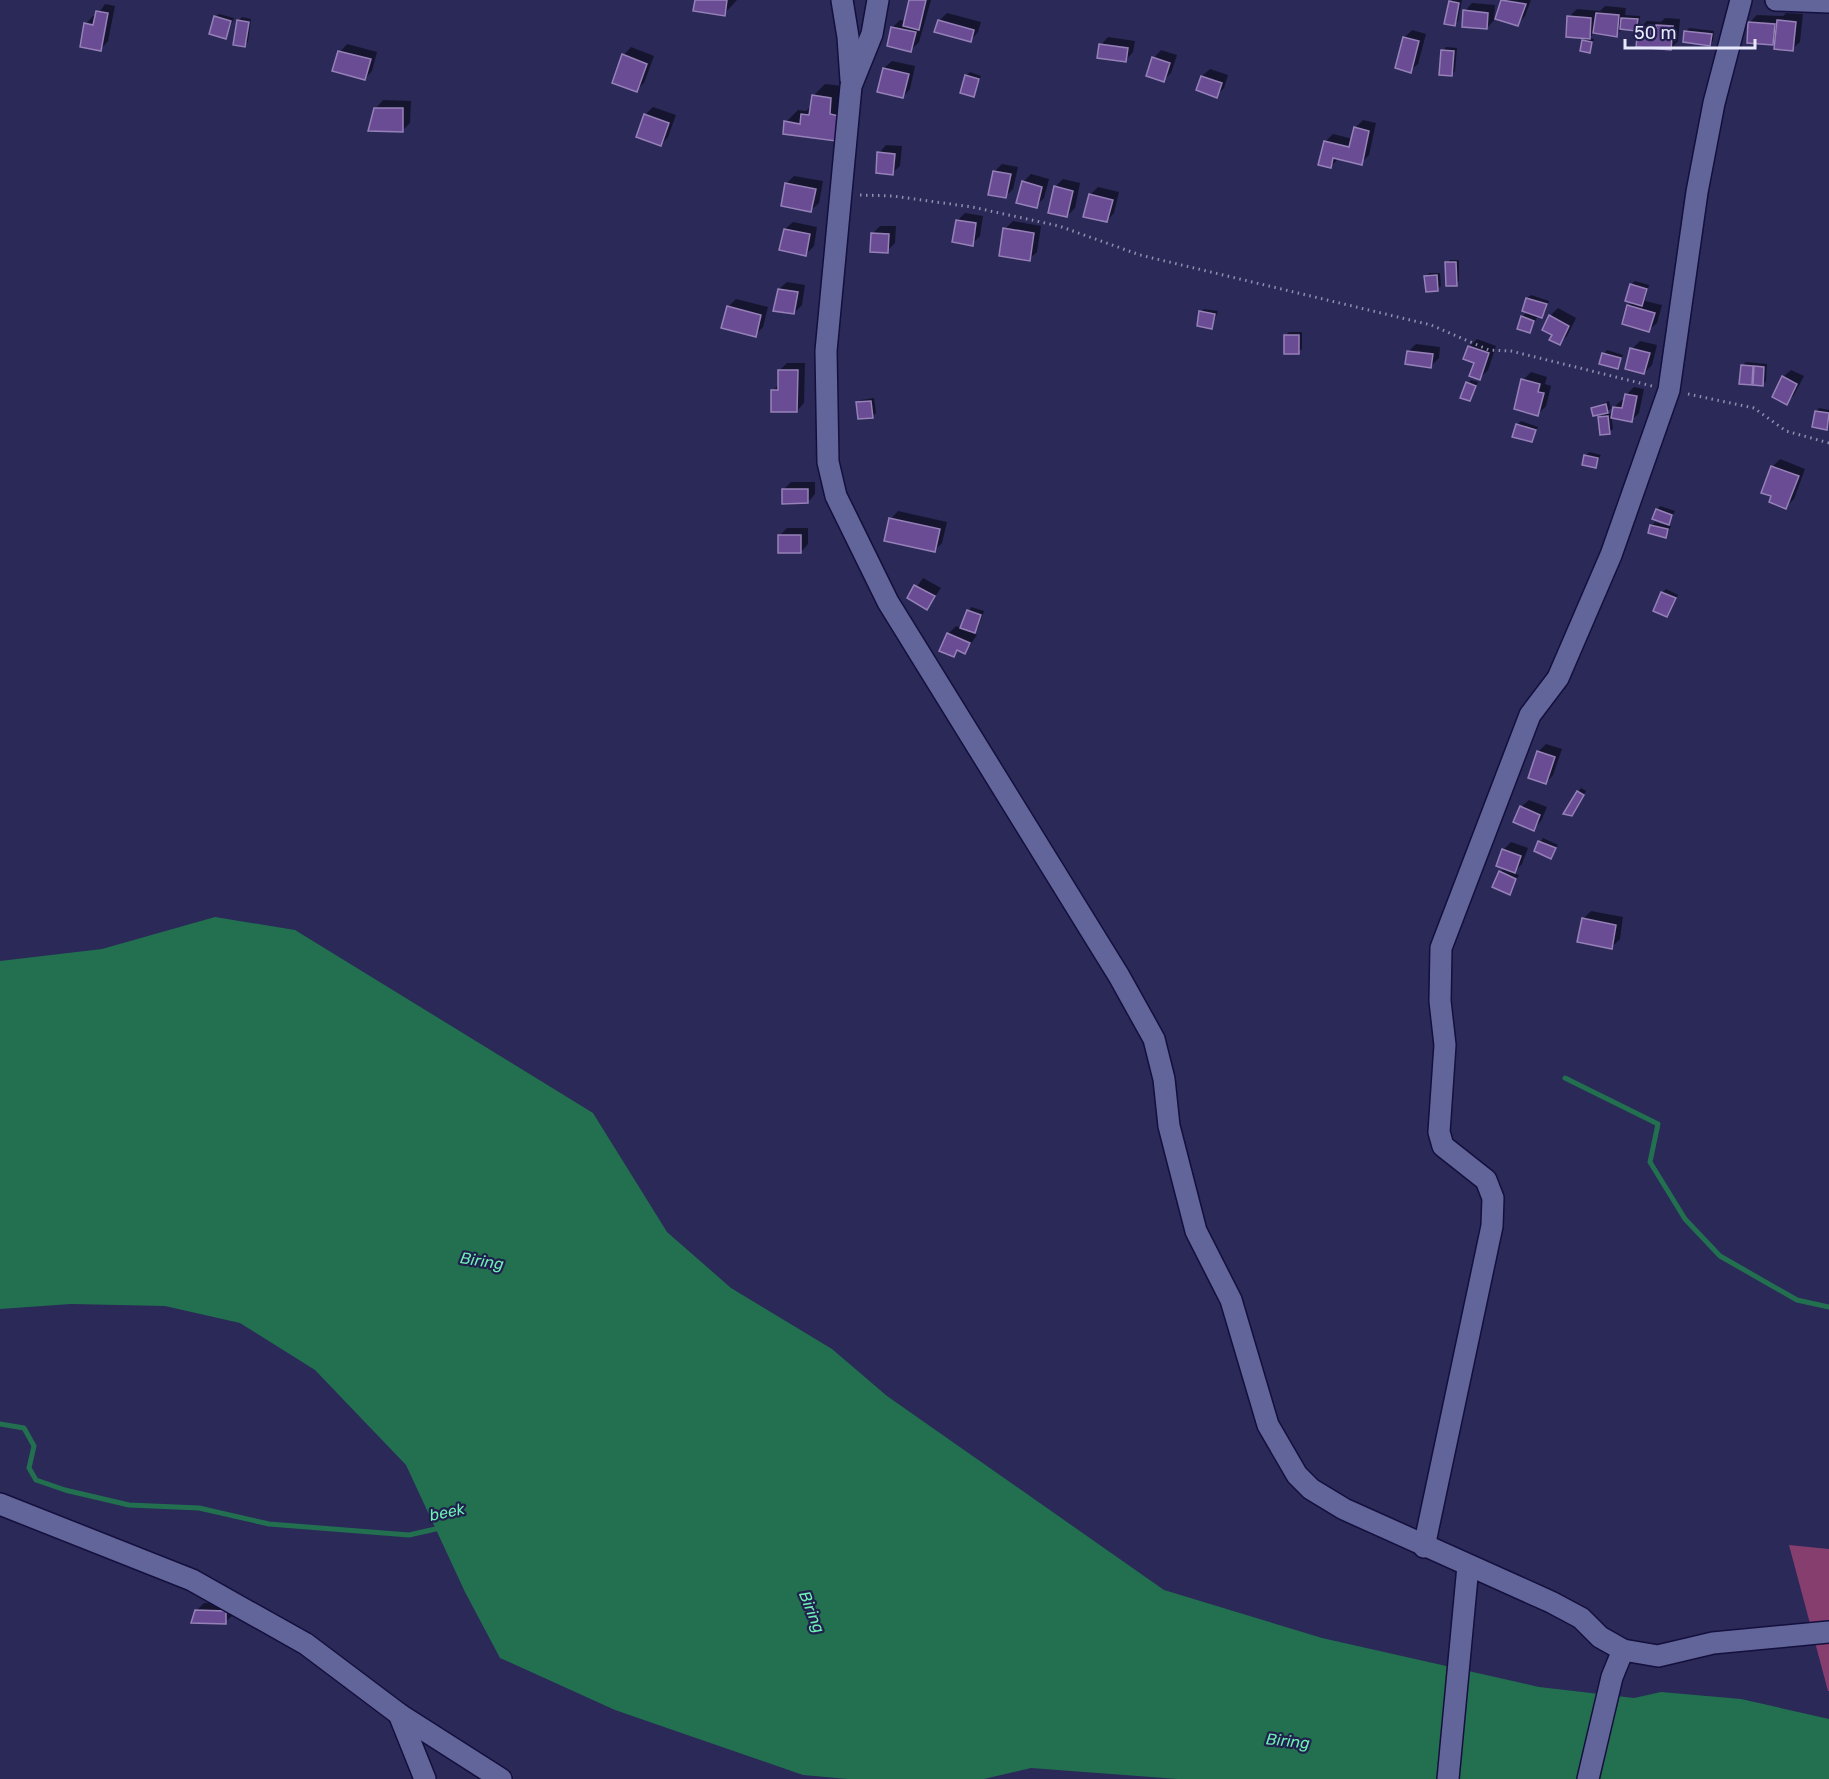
<svg xmlns="http://www.w3.org/2000/svg" width="1829" height="1779" viewBox="0 0 1829 1779" font-family="Rubik,sans-serif">
<style>
.forest{fill:#863e6f}
.water{fill:#22704f}
.shadow{fill:#0007}
.lines{fill:none;stroke-linecap:round;stroke-linejoin:round}
.stream{stroke:#22704f;stroke-width:5}
.building{fill:#6a4c94;stroke:#9681b8;stroke-width:1.5}
.street-casing{stroke:#140f3c;stroke-width:24}
.path{stroke:#8f8faf;stroke-width:3;stroke-dasharray:1.5 4.5;stroke-linecap:butt}
.street{stroke:#626599;stroke-width:21}
.labels{text-anchor:middle;dominant-baseline:central;stroke-width:4.5;stroke-linejoin:round;paint-order:stroke}
.water-label{font-size:16px;font-style:italic;fill:#6cf0b4;stroke:#211f4d}
</style>
<rect width="100%" height="100%" fill="#2a2958"/>
<path class="forest" d="M1789 1545 1829 1549V1691H1828Z"/>
<path class="water" d="M215 917 295 930 593 1113 667 1232 731 1288 832 1349 887 1396 1164 1590 1322 1638 1539 1687 1634 1698 1661 1692 1741 1699 1829 1719V1779H1178L1031 1768 984 1779H848L803 1775 615 1710 500 1658 465 1592 406 1465 315 1370 240 1323 165 1306 71 1304 0 1309V961L102 949Z"/>
<g class="shadow">
<path d="M696 0H737L724 14Z"/>
<path d="M911 0H931L919 42 911 50 892 28 900 20 906 21Z"/>
<path d="M1452 0H1462L1458 21 1454 24Z"/>
<path d="M1503 0H1531L1525 16 1518 24 1497 18Z"/>
<path d="M1472 3 1495 5 1494 20 1487 28 1465 11Z"/>
<path d="M105 4 115 6 108 41 101 49 86 24 93 16H97Z"/>
<path d="M1605 6 1626 8 1625 15 1640 16 1639 27 1636 29 1623 28 1616 35 1595 32 1589 38 1594 39 1589 52 1584 41 1587 37 1569 17 1577 9 1600 11Z"/>
<path d="M947 13 981 22 978 32 971 40 939 21Z"/>
<path d="M1786 13 1803 14 1800 42 1792 49 1777 39 1773 43 1749 23 1757 15 1783 16Z"/>
<path d="M219 14 234 18 226 37 215 17Z"/>
<path d="M242 17 251 19 248 42 244 45 238 21Z"/>
<path d="M1665 18 1680 19 1678 41 1670 49 1639 29 1647 21 1661 22Z"/>
<path d="M1689 28 1714 31 1713 41 1710 44 1686 32Z"/>
<path d="M1412 30 1426 34 1418 64 1410 71 1404 38Z"/>
<path d="M1108 37 1135 41 1133 52 1126 60 1101 45Z"/>
<path d="M347 44 377 52 372 71 365 79 340 52Z"/>
<path d="M631 47 654 56 644 83 636 91 624 55Z"/>
<path d="M1446 47 1457 48 1455 71 1451 75 1443 51Z"/>
<path d="M1161 50 1177 55 1171 73 1164 80 1154 58Z"/>
<path d="M892 61 915 66 910 89 903 97 884 68Z"/>
<path d="M1210 69 1228 75 1224 88 1216 96 1198 89 1202 76Z"/>
<path d="M970 72 981 76 974 96 966 76Z"/>
<path d="M825 84 843 86 836 139 786 122 798 110 806 111 812 105 813 96Z"/>
<path d="M383 100 411 101 410 123 403 130 376 108Z"/>
<path d="M653 107 676 115 668 137 661 145 645 115Z"/>
<path d="M1363 120 1376 123 1369 155 1361 163 1338 159 1330 167 1325 142 1333 134 1353 139 1355 128Z"/>
<path d="M886 145 902 146 900 166 892 173 879 153Z"/>
<path d="M1002 164 1018 167 1013 189 1005 197 995 171Z"/>
<path d="M1031 174 1049 179 1044 198 1036 206 1023 182Z"/>
<path d="M794 176 823 181 819 203 811 210 787 183Z"/>
<path d="M1063 179 1080 183 1075 208 1067 216 1055 187Z"/>
<path d="M1098 187 1119 192 1114 213 1107 221 1090 195Z"/>
<path d="M965 213 983 216 980 236 972 244 957 221Z"/>
<path d="M1013 221 1041 226 1037 252 1029 259 1005 229Z"/>
<path d="M793 222 817 227 814 246 806 254 785 229Z"/>
<path d="M880 226H896L895 243 887 251 872 234Z"/>
<path d="M1450 260H1459V281L1456 284 1447 263Z"/>
<path d="M1429 273H1440L1441 286 1437 289 1426 277Z"/>
<path d="M1635 281 1649 285 1645 301 1662 305 1657 323 1649 330 1628 306 1633 302 1631 285Z"/>
<path d="M787 282 805 285 802 305 794 313 779 289Z"/>
<path d="M1531 295 1549 301 1545 313 1542 316 1538 315 1530 332 1522 317 1528 311 1527 298Z"/>
<path d="M736 299 768 307 763 327 755 335 728 307Z"/>
<path d="M1558 308 1576 318 1567 336 1559 344 1550 316Z"/>
<path d="M1204 309 1218 311 1212 328 1201 312Z"/>
<path d="M1289 332H1302V349L1298 352 1286 335Z"/>
<path d="M1477 339 1496 346 1488 370 1480 378 1469 347Z"/>
<path d="M1640 341 1657 345 1652 365 1644 373 1632 349Z"/>
<path d="M1416 344 1440 347 1439 358 1431 366 1408 352Z"/>
<path d="M1607 350 1623 355 1617 367 1604 354Z"/>
<path d="M1746 362 1767 364 1766 381 1762 385 1741 383 1742 366Z"/>
<path d="M787 363H805L804 403 797 411 773 391 779 384V371Z"/>
<path d="M1791 370 1804 376 1794 395 1787 403 1783 377Z"/>
<path d="M1531 372 1547 377 1545 384 1551 386 1546 406 1538 414 1523 380Z"/>
<path d="M1471 380 1478 382 1469 400 1468 383Z"/>
<path d="M1634 387 1644 389 1639 413 1632 420 1614 407 1622 400H1625L1626 395Z"/>
<path d="M874 398 876 413 872 417 858 403 861 400Z"/>
<path d="M1609 401 1611 408 1605 414 1611 413 1613 429 1609 432 1599 418 1605 412 1593 408Z"/>
<path d="M1819 408 1829 410V425L1826 428 1816 412Z"/>
<path d="M1521 421 1538 427 1532 441 1517 425Z"/>
<path d="M1589 452 1601 455 1595 467 1585 456Z"/>
<path d="M1780 459 1805 469 1794 499 1786 507 1773 496 1763 492 1773 466Z"/>
<path d="M791 482H815V494L808 502 783 490Z"/>
<path d="M1660 506 1675 511 1667 525 1671 526 1666 536 1652 525 1655 522 1665 525 1657 510Z"/>
<path d="M898 511 947 522 942 543 935 550 891 519Z"/>
<path d="M787 528H808V544L801 552 779 536Z"/>
<path d="M923 578 941 588 927 608 909 598Z"/>
<path d="M1666 589 1678 595 1667 616 1662 593Z"/>
<path d="M971 607 984 611 978 628 972 633 977 635 965 652 959 650 953 655 948 634 956 626 962 628Z"/>
<path d="M1546 744 1562 749 1553 775 1546 783 1538 752Z"/>
<path d="M1581 788 1586 791 1571 815 1578 792Z"/>
<path d="M1529 800 1547 807 1541 821 1534 829 1521 807Z"/>
<path d="M1543 838 1558 845 1551 857 1536 850Z"/>
<path d="M1511 842 1528 848 1522 864 1513 873 1519 875 1510 893 1500 872 1505 868 1503 850Z"/>
<path d="M1591 911 1623 917 1620 939 1612 947 1583 919Z"/>
<path d="M204 1603H233V1615L225 1622 196 1611Z"/>
</g>
<g class="lines">
<g class="stream">
<path d="M1565 1078 1658 1124 1650 1162 1685 1219 1720 1256 1797 1300 1829 1307"/>
<path d="M0 1424 24 1428 34 1446 29 1468 36 1480 65 1490 129 1505 199 1508 269 1524 409 1535 440 1528"/>
</g>
</g>
<g class="building">
<path d="M695 0H727L725 16 693 11Z"/>
<path d="M909 0H926L919 30 903 26Z"/>
<path d="M1501 0 1526 4 1518 26 1495 19Z"/>
<path d="M1449 1 1459 3 1455 26 1444 24Z"/>
<path d="M1463 10 1488 13 1487 29 1462 27Z"/>
<path d="M96 11 108 13 101 51 80 47 84 23 93 25Z"/>
<path d="M1596 13 1619 15 1617 37 1593 33Z"/>
<path d="M214 16 231 21 226 39 209 34Z"/>
<path d="M1567 16 1591 18 1590 39 1566 37Z"/>
<path d="M1621 18 1638 19 1636 31 1620 29Z"/>
<path d="M237 20 249 22 245 47 233 45Z"/>
<path d="M938 20 974 30 971 42 934 32Z"/>
<path d="M1777 20 1796 22 1793 51 1774 49Z"/>
<path d="M1748 22 1775 24 1773 45 1747 43Z"/>
<path d="M1656 25 1673 26 1671 50 1636 47 1638 28 1656 30Z"/>
<path d="M891 27 916 32 911 52 887 46Z"/>
<path d="M1684 31 1712 34 1710 46 1683 42Z"/>
<path d="M1403 37 1419 41 1411 73 1395 68Z"/>
<path d="M1582 40 1592 42 1590 53 1580 51Z"/>
<path d="M1099 44 1128 48 1126 62 1097 58Z"/>
<path d="M1441 50 1454 51 1452 76 1439 75Z"/>
<path d="M338 51 371 59 365 80 332 71Z"/>
<path d="M622 54 647 64 637 92 612 83Z"/>
<path d="M1152 57 1170 63 1164 82 1146 76Z"/>
<path d="M883 68 909 74 903 98 877 92Z"/>
<path d="M965 75 979 79 974 97 960 93Z"/>
<path d="M1201 76 1222 83 1217 98 1196 90Z"/>
<path d="M812 95 831 98 830 114 839 116 836 141 783 134 784 121 800 124 801 114 809 115Z"/>
<path d="M374 108H403V132L368 131Z"/>
<path d="M644 114 669 123 661 146 636 137Z"/>
<path d="M1354 127 1369 131 1362 165 1333 158 1331 168 1318 165 1324 141 1349 147Z"/>
<path d="M877 152 895 154 893 175 876 173Z"/>
<path d="M993 171 1011 174 1006 198 988 195Z"/>
<path d="M1022 181 1042 187 1037 208 1016 203Z"/>
<path d="M785 183 816 189 811 212 781 206Z"/>
<path d="M1054 186 1073 191 1067 217 1048 213Z"/>
<path d="M1089 194 1113 200 1107 222 1083 217Z"/>
<path d="M956 220 976 223 973 246 952 242Z"/>
<path d="M1003 228 1034 233 1030 261 999 256Z"/>
<path d="M784 229 810 234 806 256 779 250Z"/>
<path d="M871 233 889 234 888 253 870 252Z"/>
<path d="M1445 262H1456L1457 286H1446Z"/>
<path d="M1437 275 1438 291 1426 292 1424 276Z"/>
<path d="M1630 284 1647 289 1642 306 1625 301Z"/>
<path d="M778 289 798 292 794 314 773 311Z"/>
<path d="M1526 298 1547 304 1542 318 1522 311Z"/>
<path d="M1627 305 1655 313 1649 332 1622 324Z"/>
<path d="M727 306 761 315 756 337 721 328Z"/>
<path d="M1199 311 1215 314 1212 329 1197 326Z"/>
<path d="M1549 315 1569 326 1560 345 1549 340 1552 335 1542 330Z"/>
<path d="M1521 316 1534 321 1530 333 1517 329Z"/>
<rect x="1284" y="335" width="15" height="19"/>
<path d="M1468 346 1489 353 1480 380 1469 376 1474 363 1463 359Z"/>
<path d="M1630 348 1650 353 1644 374 1625 369Z"/>
<path d="M1407 351 1433 354 1431 368 1405 364Z"/>
<path d="M1602 353 1621 358 1618 369 1599 364Z"/>
<path d="M1741 365 1753 366 1752 385 1739 384Z"/>
<path d="M1754 366 1764 367 1763 386 1753 385Z"/>
<path d="M778 370H798L797 412H771V390H778Z"/>
<path d="M1782 376 1797 384 1787 405 1772 397Z"/>
<path d="M1521 379 1540 384 1538 392 1544 393 1538 416 1514 409Z"/>
<path d="M1466 382 1476 386 1470 401 1460 398Z"/>
<path d="M1625 394 1637 396 1632 422 1611 418 1613 407 1622 408Z"/>
<path d="M871 401 873 418 858 419 856 402Z"/>
<path d="M1606 404 1608 413 1593 416 1591 408Z"/>
<path d="M1815 411 1829 413 1827 430 1812 427Z"/>
<path d="M1608 416 1610 434 1600 435 1598 417Z"/>
<path d="M1516 424 1536 430 1532 442 1512 437Z"/>
<path d="M1584 455 1598 458 1596 468 1582 465Z"/>
<path d="M1771 466 1799 476 1786 509 1769 502 1771 496 1761 493Z"/>
<path d="M782 489H808V503L782 504Z"/>
<path d="M1656 509 1672 515 1669 525 1652 519Z"/>
<path d="M889 518 940 529 935 552 884 541Z"/>
<path d="M1650 525 1668 529 1666 538 1648 533Z"/>
<rect x="778" y="535" width="23" height="18"/>
<path d="M914 585 935 596 927 610 907 598Z"/>
<path d="M1661 592 1676 598 1667 617 1653 611Z"/>
<path d="M967 610 981 615 975 633 960 628Z"/>
<path d="M947 633 970 643 965 654 957 650 954 657 939 651Z"/>
<path d="M1537 751 1555 757 1546 784 1528 778Z"/>
<path d="M1577 791 1584 795 1572 816 1563 814Z"/>
<path d="M1520 806 1540 815 1534 831 1513 822Z"/>
<path d="M1538 841 1556 848 1551 859 1534 851Z"/>
<path d="M1502 849 1521 856 1515 873 1496 866Z"/>
<path d="M1499 871 1516 879 1510 895 1492 887Z"/>
<path d="M1582 918 1616 925 1612 949 1577 942Z"/>
<path d="M195 1610 226 1611V1624L191 1623Z"/>
</g>
<g class="lines">
<g class="street-casing">
<g id="street">
<path d="M842 0 848 37 851 80"/>
<path d="M878 0 872 34 851 86 826 351 828 462 836 496 888 602 1119 976 1154 1039 1164 1079 1169 1126 1196 1231 1231 1300 1268 1425 1297 1475 1311 1489 1344 1509 1551 1602 1581 1618 1600 1637 1623 1650 1658 1656 1713 1643 1829 1632"/>
<path d="M1776 0 1829 2"/>
<path d="M0 1504 192 1580 306 1644 399 1714 501 1779"/>
<path d="M1424 1547 1492 1226 1493 1198 1486 1180 1443 1146 1439 1132 1445 1045 1440 1001 1441 948 1530 715 1558 678 1611 555 1669 390 1697 192 1714 103 1741 0"/>
<path d="M399 1714 425 1779"/>
<path d="M1448 1779 1468 1566"/>
<path d="M1588 1779 1612 1677 1623 1650"/>
</g>
</g>
<g class="path">
<path d="M860 195 893 196 972 207 1059 226 1140 255 1431 325 1489 350 1511 351 1652 386"/>
<path d="M1688 394 1754 408 1786 431 1829 443"/>
</g>
<use href="#street" class="street"/>
</g>
<g class="labels">
<g class="water-label">
<text transform="translate(482 1261) rotate(9)">Biring</text>
<text transform="translate(447 1512) rotate(-12)">beek</text>
<text transform="translate(812 1612) rotate(68)">Biring</text>
<text transform="translate(1288 1741) rotate(6)">Biring</text>
</g>
</g>
<path d="M1625 39v9h130v-9" fill="none" stroke="#e8eafc" stroke-width="3"/>
<text x="1634" y="39" font-size="18" fill="#e8eafc" stroke="#211f4d" stroke-width="4.5" paint-order="stroke">50 m</text>
</svg>
